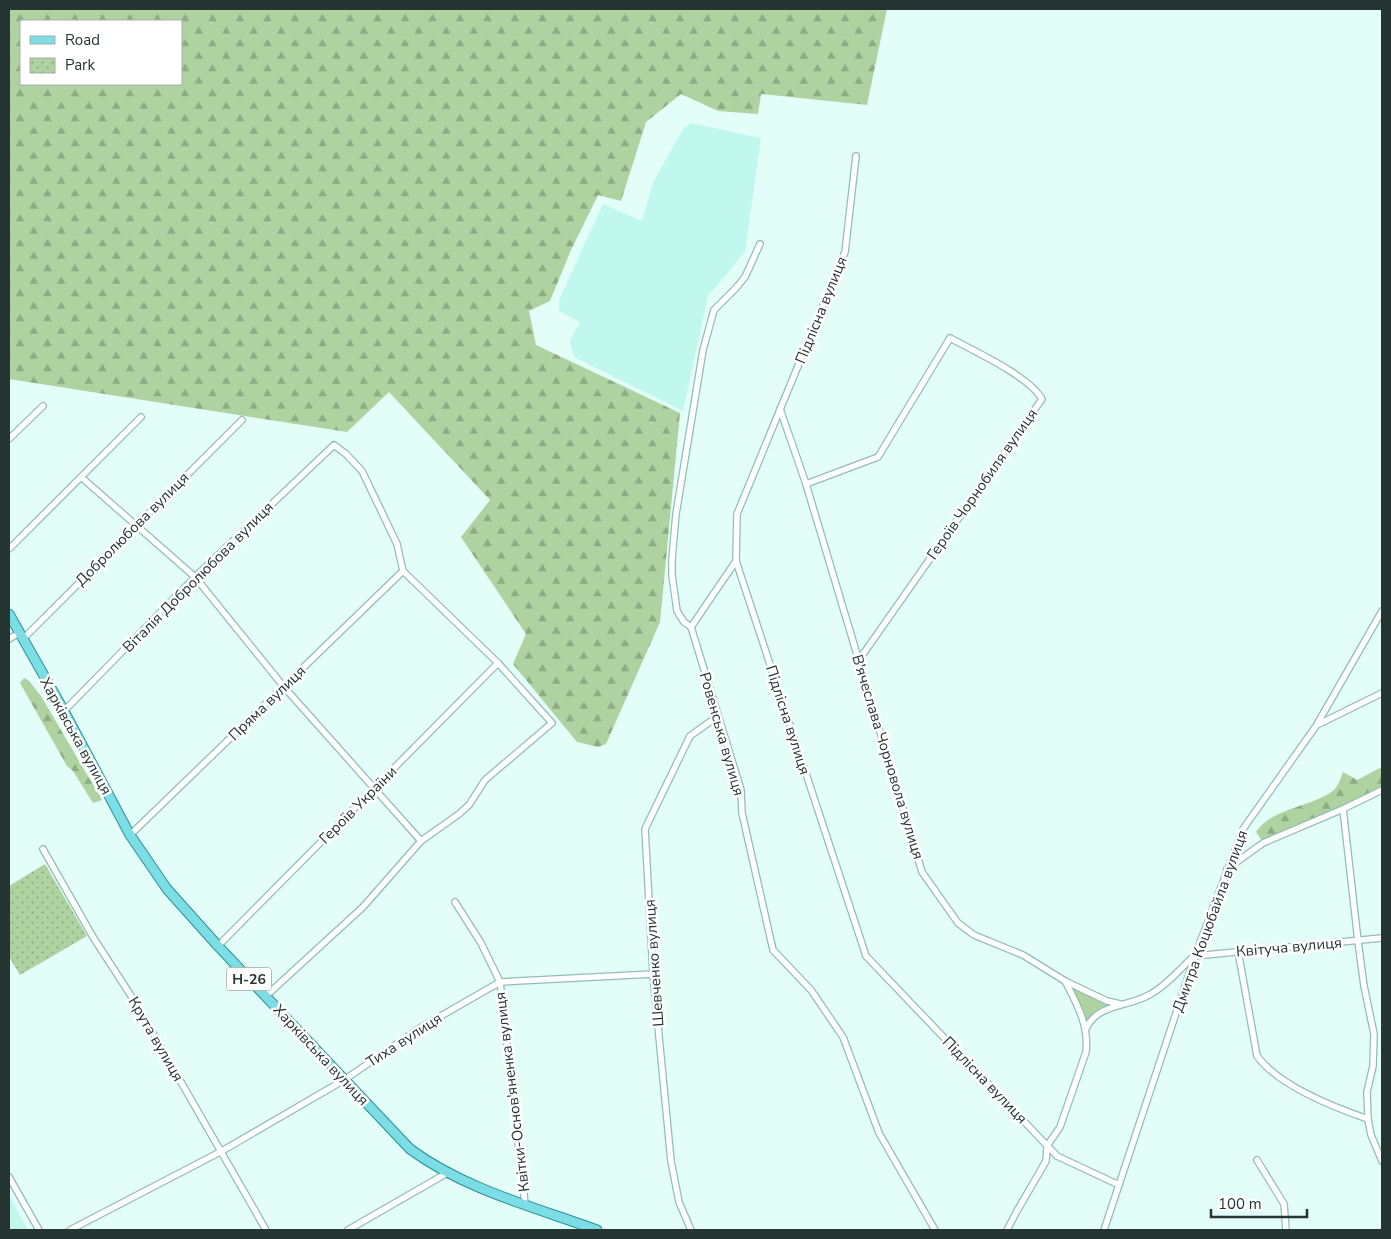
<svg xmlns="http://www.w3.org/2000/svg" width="1391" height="1239" viewBox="0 0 1391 1239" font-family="'Nunito Sans',sans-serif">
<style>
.built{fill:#c1f8ed}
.green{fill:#aed3a0}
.forest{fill:url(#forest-firs);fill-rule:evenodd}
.park{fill:url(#park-dots)}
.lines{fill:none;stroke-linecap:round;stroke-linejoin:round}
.minor-casing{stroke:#92beb5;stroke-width:8}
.primary-casing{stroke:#25939b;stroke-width:11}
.minor{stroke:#fff;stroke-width:5.5}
.primary{stroke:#7ddde5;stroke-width:9}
.labels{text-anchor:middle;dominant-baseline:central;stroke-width:5;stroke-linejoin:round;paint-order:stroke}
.shield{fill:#fff;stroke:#667270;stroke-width:1}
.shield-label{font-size:14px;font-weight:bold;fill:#243532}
.street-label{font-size:15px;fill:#243532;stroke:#fff}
</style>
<defs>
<pattern id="forest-firs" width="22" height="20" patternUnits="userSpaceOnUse" patternTransform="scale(1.25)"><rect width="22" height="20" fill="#aed3a0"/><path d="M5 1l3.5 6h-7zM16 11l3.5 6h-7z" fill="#8dac83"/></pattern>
<pattern id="park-dots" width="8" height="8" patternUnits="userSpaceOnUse" patternTransform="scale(1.25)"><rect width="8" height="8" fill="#aed3a0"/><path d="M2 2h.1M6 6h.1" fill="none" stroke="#8dac83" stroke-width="1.8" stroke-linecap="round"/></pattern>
</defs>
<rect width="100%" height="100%" fill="#e3fdf8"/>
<g class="built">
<path d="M691 123 761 138 745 252 708 296 683 411 574 357 570 341 580 322 559 311V300L603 204 642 221 653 182 684 128Z"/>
<path d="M9 1195 28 1230H9Z"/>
</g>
<path class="green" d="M1065 981 1120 1004 1091 1020 1086 1029Z"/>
<g class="forest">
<path d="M9 9H887L867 105 761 94 758 114 718 111 681 94 646 122 621 201 598 195 571 250 550 301 529 311 536 345 680 413 660 622 606 744 598 747 577 742 513 664 526 634 461 537 490 500 389 392 347 432 9 379ZM21 21H181V84H21Z"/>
<path d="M24 678 28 680 41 696 102 800 93 803 73 771 67 766 20 683Z"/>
<path d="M1382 767V789L1356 803 1266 839H1261L1256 832C1271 808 1313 807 1334 790 1338 786 1341 778 1343 772L1357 780Z"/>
</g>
<path class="park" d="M45 864 87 936 20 975 9 957V886Z"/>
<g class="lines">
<g class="minor-casing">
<g id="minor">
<path d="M856 156 845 252 737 514 736 561 866 956 1057 1156 1119 1185"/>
<path d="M760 244 745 277 736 288 714 310 703 350 676 514 672 559V575L677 611 684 622 691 627 741 790 742 813 773 950 811 990 843 1037 879 1133 935 1230"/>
<path d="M780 409 806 484 922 872 958 923 974 935 1023 955 1065 981 1107 1001 1120 1004"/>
<path d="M9 439 43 406"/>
<path d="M81 477 195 577 284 687 421 841"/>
<path d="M806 484 878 457 950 338C974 351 1029 376 1042 399L859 660"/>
<path d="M9 549 141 417"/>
<path d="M691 627 736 561"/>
<path d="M9 639 19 633"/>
<path d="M23 639 242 420"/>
<path d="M64 711 195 577 334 445 346 454 362 471 397 544 403 571 498 663 552 723 485 780 469 805 459 814 421 841 363 907 266 996"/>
<path d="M1317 725 1382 693"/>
<path d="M1343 809 1358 941 1364 986 1374 1034 1373 1066 1367 1092 1368 1119 1371 1135 1382 1161"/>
<path d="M130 835 403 571"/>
<path d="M43 849 93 937 135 1002 266 1230"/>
<path d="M1227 869 1263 843 1343 809 1382 790"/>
<path d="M455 902 481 943 500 982 525 1204"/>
<path d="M218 946 498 663"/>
<path d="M1238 951 1257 1056C1279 1086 1333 1107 1368 1119"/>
<path d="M1195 956 1382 938"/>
<path d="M1086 1029C1096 1004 1128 1007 1149 995 1166 986 1179 970 1193 957"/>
<path d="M1257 1160 1284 1204 1286 1230"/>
<path d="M9 1177 39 1230"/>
<path d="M70 1230 222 1151 344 1080 420 1028 500 982 653 974"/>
<path d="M348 1230 447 1173"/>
<path d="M691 1230 679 1202 671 1161 653 974 645 829 690 736 718 716"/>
<path d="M1007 1230 1017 1211 1046 1161 1047 1146 1060 1127 1086 1052C1089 1025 1077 1004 1065 981"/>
<path d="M1104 1230 1195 956 1243 829 1316 726 1382 611"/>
</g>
</g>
<g class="primary-casing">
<path id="primary" d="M9 614 64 711 130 835 167 889 218 946 410 1149C464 1189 534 1207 597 1230"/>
</g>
<use href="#minor" class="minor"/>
<use href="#primary" class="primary"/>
</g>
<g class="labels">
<rect class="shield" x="226.5" y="967.5" width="45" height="23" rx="4"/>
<g class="shield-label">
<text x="249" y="979">Н-26</text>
</g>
<g class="street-label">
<text transform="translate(821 310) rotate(-68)">Підлісна вулиця</text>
<text transform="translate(982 484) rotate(-55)">Героїв Чорнобиля вулиця</text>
<text transform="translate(132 529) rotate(-45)">Добролюбова вулиця</text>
<text transform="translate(198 577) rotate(-45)">Віталія Добролюбова вулиця</text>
<text transform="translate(267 703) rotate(-44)">Пряма вулиця</text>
<text transform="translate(788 720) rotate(72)">Підлісна вулиця</text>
<text transform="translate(722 734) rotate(74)">Ровенська вулиця</text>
<text transform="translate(76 736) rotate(61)">Харківська вулиця</text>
<text transform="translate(888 757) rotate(73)">В'ячеслава Чорновола вулиця</text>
<text transform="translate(358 805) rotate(-45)">Героїв України</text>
<text transform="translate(1210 921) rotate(-70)">Дмитра Коцюбайла вулиця</text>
<text transform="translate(1289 947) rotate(-5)">Квітуча вулиця</text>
<text transform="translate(654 963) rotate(-94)">Шевченко вулиця</text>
<text transform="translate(156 1039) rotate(60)">Крута вулиця</text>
<text transform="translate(404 1040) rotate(-33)">Тиха вулиця</text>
<text transform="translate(321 1055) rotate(47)">Харківська вулиця</text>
<text transform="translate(985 1080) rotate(46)">Підлісна вулиця</text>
<text transform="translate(512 1092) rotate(-97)">Квітки-Основ'яненка вулиця</text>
</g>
</g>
<rect width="1391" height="1239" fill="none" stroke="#243532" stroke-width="20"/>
<rect x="20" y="20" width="162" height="65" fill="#ffffff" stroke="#a7aead"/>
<rect x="30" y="36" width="25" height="8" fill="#7ddde5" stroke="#a7aead"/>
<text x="65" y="45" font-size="15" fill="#243532">Road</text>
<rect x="30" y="58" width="25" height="15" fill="url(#park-dots)" stroke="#a7aead"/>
<text x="65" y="70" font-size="15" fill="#243532">Park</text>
<path d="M1211 1209v8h96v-8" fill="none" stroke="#243532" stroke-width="2.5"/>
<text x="1218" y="1209" font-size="15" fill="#243532" stroke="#ffffff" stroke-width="4" paint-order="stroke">100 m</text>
</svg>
